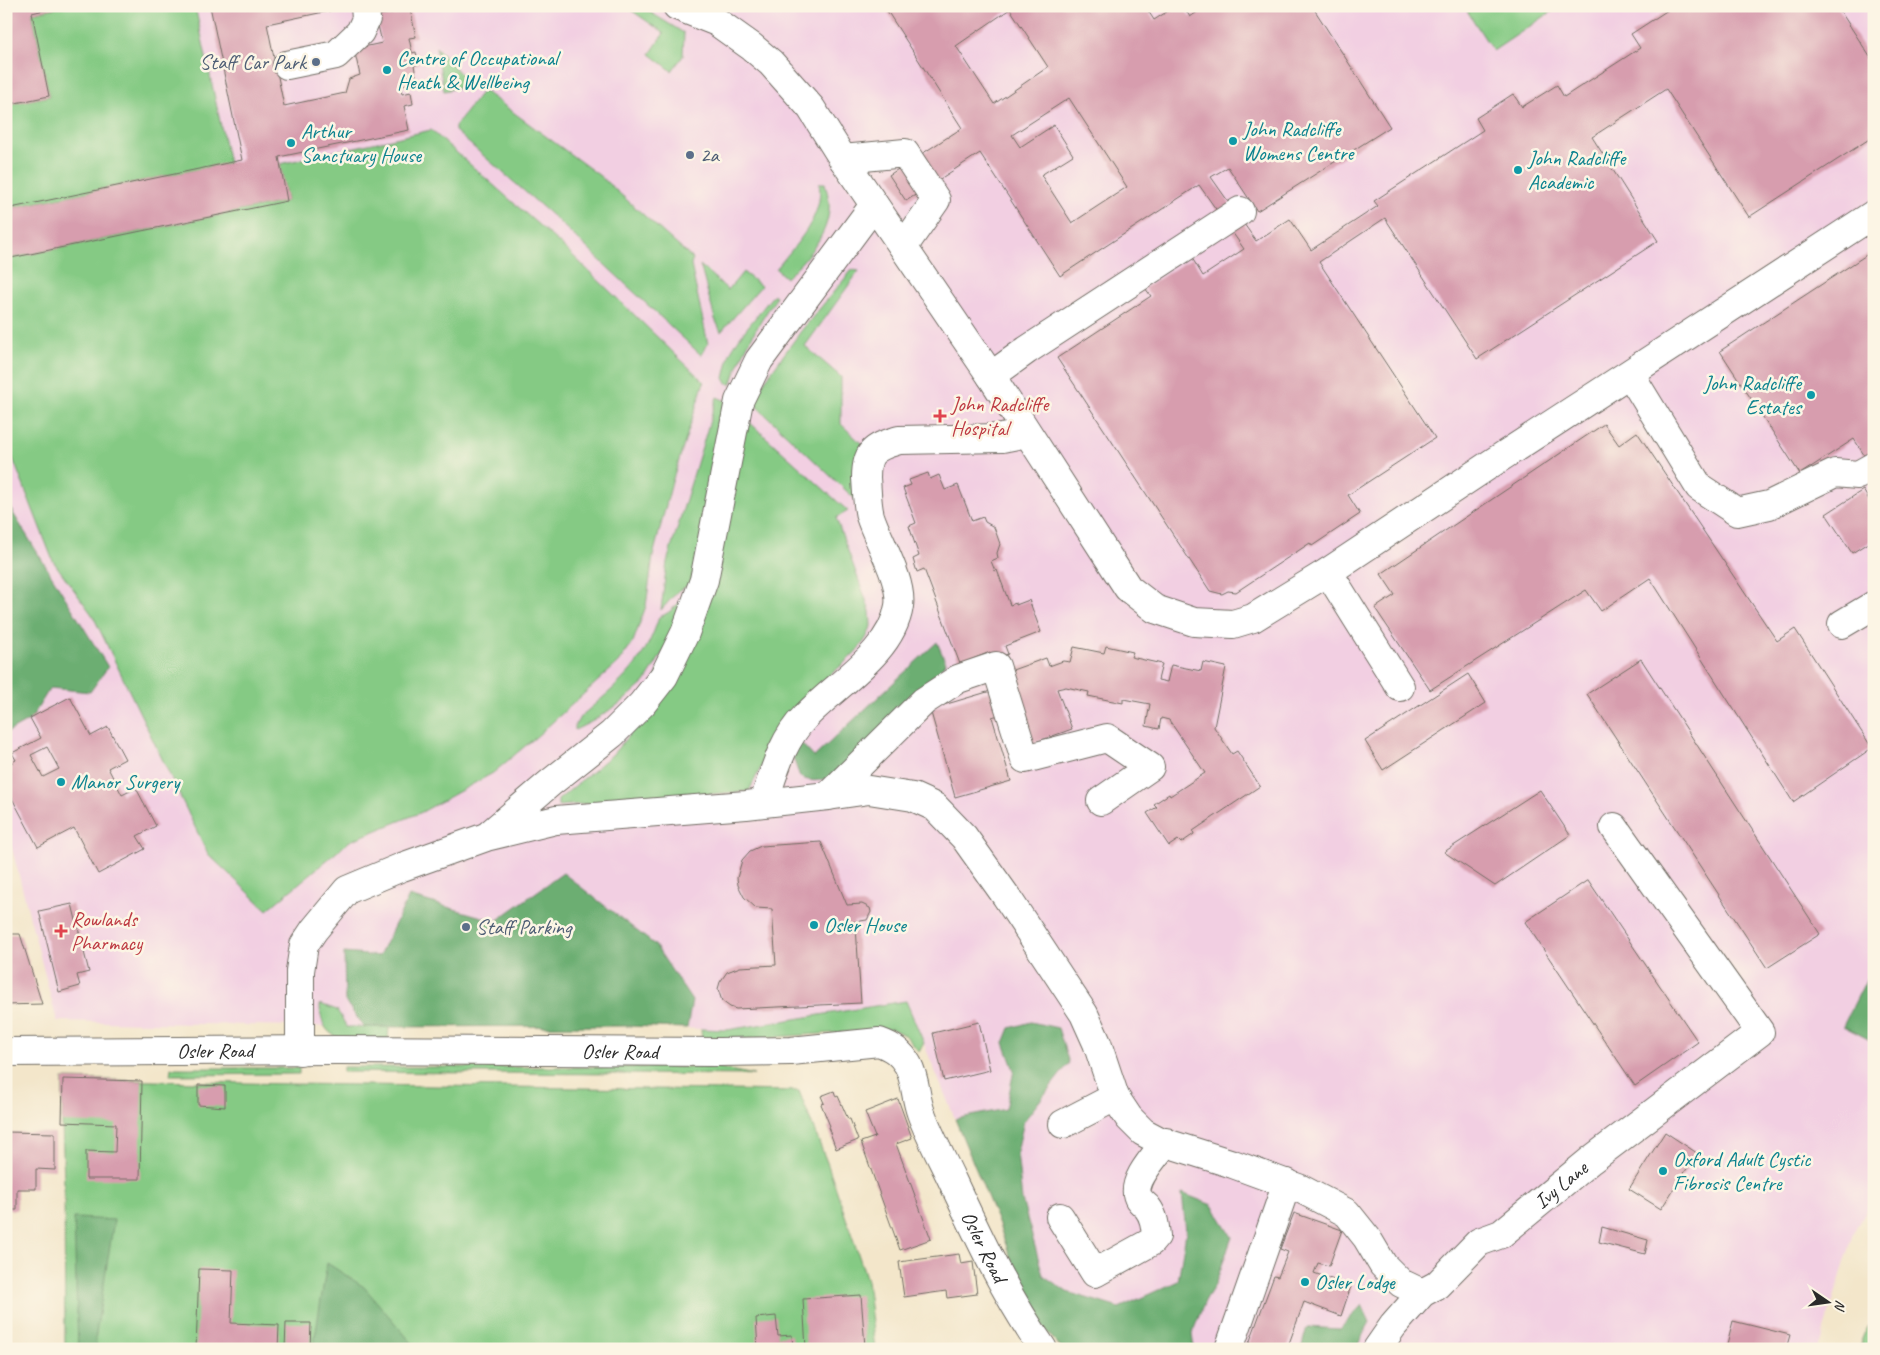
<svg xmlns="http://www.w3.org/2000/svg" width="1880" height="1355" viewBox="0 0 1880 1355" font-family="Caveat,sans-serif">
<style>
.built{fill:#f2cfe2}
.green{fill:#85ca84;stroke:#587a58}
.forest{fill:#6cae72;stroke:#4c6c4e}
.building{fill:#d79dae;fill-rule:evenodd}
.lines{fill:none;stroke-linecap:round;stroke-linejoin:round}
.minor-casing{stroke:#716c63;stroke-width:30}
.minor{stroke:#fff;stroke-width:28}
.service-dot{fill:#5c6f8a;stroke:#fcf5e5;stroke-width:2}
.culture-dot{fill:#0f9aa8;stroke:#fcf5e5;stroke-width:2}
.health-dot{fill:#e0444e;stroke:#fcf5e5;stroke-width:2}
.labels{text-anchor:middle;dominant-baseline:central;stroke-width:5;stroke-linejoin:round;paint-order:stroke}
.culture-label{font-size:21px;fill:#0d838f;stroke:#fcf5e5;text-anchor:start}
.service-label{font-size:21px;fill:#4e5e75;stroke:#fcf5e5;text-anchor:start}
.health-label{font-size:21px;fill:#be3a42;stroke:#fcf5e5;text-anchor:start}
.street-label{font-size:21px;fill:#2b2b2b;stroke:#fcf5e5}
</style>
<rect width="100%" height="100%" fill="#fcf5e5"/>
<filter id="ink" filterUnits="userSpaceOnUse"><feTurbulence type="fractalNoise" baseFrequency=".02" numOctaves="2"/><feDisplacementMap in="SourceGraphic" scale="10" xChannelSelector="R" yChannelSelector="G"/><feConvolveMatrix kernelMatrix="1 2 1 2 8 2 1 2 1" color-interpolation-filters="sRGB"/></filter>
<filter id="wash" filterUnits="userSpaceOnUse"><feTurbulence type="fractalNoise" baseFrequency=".0096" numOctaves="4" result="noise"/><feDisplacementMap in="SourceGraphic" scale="20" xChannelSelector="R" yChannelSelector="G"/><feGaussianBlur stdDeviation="1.12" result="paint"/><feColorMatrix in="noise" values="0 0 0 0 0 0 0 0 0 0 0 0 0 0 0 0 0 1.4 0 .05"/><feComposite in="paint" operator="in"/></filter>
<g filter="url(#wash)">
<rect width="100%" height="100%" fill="#f3e6ca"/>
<path class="built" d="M6 6H1874V1198L1856 1227 1818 1349H1062L1031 1314 997 1220 906 1001 727 1030 626 1026 347 1027 57 1021 6 826Z"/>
<g class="green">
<path d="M65 6H195L229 163 6 209V105L49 96 32 13Z"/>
<path d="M625 6H640L684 33 683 56 672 71 650 54 664 33Z"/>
<path d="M1464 6H1560L1493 51Z"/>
<path d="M436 47 471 85 444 91Z"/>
<path d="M483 90 600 176 693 259 691 265 708 344 701 355 554 217 455 131V126Z"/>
<path d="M431 130 567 250 704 382 672 482 653 556 646 606 633 642 618 663 536 737 493 773 422 812 350 841 267 910 208 854 93 616 53 561 6 441V259L287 201 280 164Z"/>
<path d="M819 183H825C827 192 830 200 829 210 827 238 805 259 786 278L776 269C795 245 825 216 819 183Z"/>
<path d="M700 265 728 290 743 272 761 286 721 332 715 319Z"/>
<path d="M852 270 859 271 805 346 841 377V424L863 445 856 500 753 403 766 379 801 331Z"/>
<path d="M774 294 776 296 775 300C756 327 742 353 731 385L726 382 724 378 730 353 739 338Z"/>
<path d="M717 397 726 401 693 583 678 591 661 610 667 562Z"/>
<path d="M747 420 848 511 836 518 870 611C870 615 871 621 871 626 865 656 814 682 796 707 778 733 763 763 749 791L558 806V800L612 755 640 722Z"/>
<path d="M689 592 672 637 645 682 622 702 593 721 575 730V726L580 717C618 684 643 668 659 617 672 613 680 601 689 592Z"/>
<path d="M906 1001 924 1043 919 1052 906 1036 892 1029 702 1042 701 1029 727 1030Z"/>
<path d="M320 1004 337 1010 347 1027H389L388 1040C355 1040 320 1048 320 1004Z"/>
<path d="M343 1067H715L754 1075 343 1072Z"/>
<path d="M171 1068H299V1074L170 1075Z"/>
<path d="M63 1079 291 1084 799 1091 828 1165 867 1280 875 1349H65L64 1184 62 1122Z"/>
<path d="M1872 1322 1874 1324V1349H1858L1864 1334Z"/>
</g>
<g class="forest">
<path d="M6 492 13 513 108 667 90 692 50 688 31 719 6 733Z"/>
<path d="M937 642 946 663 849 762C835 775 820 787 800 777L793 758 798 740 814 757Z"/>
<path d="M563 873 655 945 692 1001 687 1028 626 1026 364 1027 345 1001 344 953 379 956 409 896 496 921Z"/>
<path d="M1874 964V1042L1843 1026Z"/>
<path d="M1031 1022 1058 1028 1069 1063 1024 1121 1017 1152 1022 1200 1043 1275 1067 1292 1119 1308 1178 1281 1186 1232 1182 1193 1212 1205 1232 1237 1215 1285 1205 1301 1192 1334 1194 1349H1062L1031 1314 997 1220 955 1119 1006 1109 1014 1070 1004 1043 1010 1028Z"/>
<path d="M74 1218 114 1220 95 1340 98 1349H78Z"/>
<path d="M327 1263 364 1287 417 1349H313Z"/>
<path d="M1362 1305 1370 1322 1355 1349H1301L1307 1327 1340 1329Z"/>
</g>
<g id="blocks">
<g class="building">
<path d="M6 6H61L32 13 49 96 6 105Z"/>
<path d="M210 6H338V9L267 24 284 106 345 93 349 79 360 75 354 49 382 43 376 16 410 9 416 37 409 38 412 53 416 52 418 64 414 65 417 82 400 86 402 94 411 92 413 104 404 106 409 130 279 157 287 201 6 259V209L242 160Z"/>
<path d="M884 6H1145L1154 20 1176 6H1183L1190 17 1206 6H1312L1390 127 1257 211 1228 167 1211 177 1256 241 1290 219 1311 250 1378 206 1374 201 1483 130 1476 118 1513 94 1522 107 1557 85 1564 97 1640 48 1631 34 1674 6H1837L1872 60 1874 59V136L1749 217 1666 89 1592 137 1658 241 1477 359 1385 218 1319 262 1435 438 1348 495 1360 514 1312 546 1310 543 1236 592 1228 591 1222 594 1210 591 1057 358 1151 296 1145 288 1192 258 1203 276 1244 249 1199 185 1060 276 980 153 906 201 889 175 962 128ZM1010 9 1048 67 994 104 956 46ZM1069 98 1127 187 1072 223 1041 175 1073 155 1054 125 1020 147 1012 135Z"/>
<path d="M1874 250V453L1866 458 1854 439 1800 474 1720 351Z"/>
<path d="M1604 424 1619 445 1637 432 1777 641 1795 629 1872 748 1793 802 1650 578 1601 611 1586 590 1430 690 1375 608 1395 595 1381 574Z"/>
<path d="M928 473 930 479 939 475 945 490 958 485 972 521 983 517 985 522 994 527 1000 544 997 553 998 558 991 561 995 571 997 570 1010 605 1016 603V605L1029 600 1041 632 1005 646 1008 654 993 660 990 652 960 664 924 569 917 572 913 559 919 556 909 526 916 523 903 488 911 485 909 480Z"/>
<path d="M1863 490 1874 508V539L1852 553 1826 514Z"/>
<path d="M1106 646 1133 652 1131 657 1162 664 1158 680 1167 682 1171 665 1201 671 1203 662 1226 667 1214 727 1232 754 1237 751 1260 786 1193 831 1194 834 1181 843 1178 840 1169 846 1147 813 1157 807 1154 804 1169 794 1170 796 1205 773 1169 720 1161 718 1159 729 1146 726 1150 704 1123 699V703L1088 696 1089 692 1066 687 1057 689 1072 729 1033 743 1007 672 1046 658 1049 666 1063 661 1070 662 1074 647 1104 653Z"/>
<path d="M1641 659 1820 934 1767 968 1587 694Z"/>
<path d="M1468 674 1486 703 1383 770 1365 741Z"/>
<path d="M994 690 1002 714 992 717 1011 781 955 797 930 709Z"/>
<path d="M70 697 91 736 108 727 125 759 108 768 122 795 136 788 156 826 137 836 145 849 98 874 74 828 38 847 6 787V766L16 760 12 753 41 738 30 718ZM47 747 59 769 43 777 31 755Z"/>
<path d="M1540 790 1570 835 1495 886 1444 852Z"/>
<path d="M821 842 847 905 862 904 870 908 871 912 867 920 853 922 856 927 861 1003 736 1009 730 1007 722 1001 718 989 720 982 727 972 740 967 776 965 772 909 756 908 744 897 738 885 737 878 742 860 750 851 761 846Z"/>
<path d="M1588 880 1698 1042 1635 1086 1525 922Z"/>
<path d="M72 904 89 972 77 975 80 986 59 992 39 911Z"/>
<path d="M6 934H20L42 1004 6 1005Z"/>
<path d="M979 1022 990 1070 944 1081 933 1033Z"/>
<path d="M63 1079 142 1081 140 1179H86V1151L115 1152 116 1124 62 1122Z"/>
<path d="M198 1085 225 1086V1107L198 1105Z"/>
<path d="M834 1091 836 1097 838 1096 848 1119H850L858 1140 836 1149 828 1127 830 1126 821 1104 824 1103 821 1096Z"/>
<path d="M898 1099 912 1138 896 1144 931 1239 900 1250 861 1142 875 1137 865 1112Z"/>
<path d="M6 1132 55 1133V1170L36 1169V1189H17V1210H6Z"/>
<path d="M1665 1132 1697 1153 1661 1209 1629 1189Z"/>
<path d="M1294 1213 1342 1230 1329 1266 1318 1263 1314 1273 1351 1286 1341 1316 1304 1302 1287 1349H1254L1248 1346 1274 1276 1278 1277 1288 1252 1280 1249Z"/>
<path d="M1602 1227 1648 1240 1645 1254 1599 1242Z"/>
<path d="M959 1254 961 1264 973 1262 977 1294 947 1298 946 1291 904 1297 899 1262Z"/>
<path d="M199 1269 233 1270 231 1323 279 1325 278 1349H196Z"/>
<path d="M861 1295 865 1347 806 1349 803 1299Z"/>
<path d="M776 1316 778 1336 792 1335 793 1349H758L756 1318Z"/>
<path d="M1733 1321 1790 1335 1786 1349H1726Z"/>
<path d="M286 1323H311L310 1349H285Z"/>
</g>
</g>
</g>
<g filter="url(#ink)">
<use href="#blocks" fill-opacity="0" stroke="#716c63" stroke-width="1"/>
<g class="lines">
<g class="minor-casing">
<g id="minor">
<path d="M677 6 717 22 752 47 771 63 811 108 843 159 991 376 1128 588 1155 609 1194 622 1233 624 1253 618 1328 572 1492 463 1874 214"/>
<path d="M287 65 336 55 360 32 366 19 365 6"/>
<path d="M843 159 905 153 936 200 904 246"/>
<path d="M1630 374 1699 487 1737 512 1769 505 1835 473 1858 475 1874 466"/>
<path d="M991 376 1027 350 1240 211"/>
<path d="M1328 572 1400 687"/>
<path d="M1842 624 1874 605"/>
<path d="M828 796 869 790 913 797 935 807 964 837 1006 896 1084 1014 1097 1043 1115 1097 1129 1118 1143 1132 1160 1141 1233 1164 1301 1189 1347 1213 1367 1238 1383 1265 1401 1283 1422 1293"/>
<path d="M764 802C774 772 782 740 805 717 836 684 892 653 899 606 903 581 878 541 870 516 867 505 867 490 866 478 866 471 867 459 872 453 879 445 890 443 899 440L1002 438 1027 433"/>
<path d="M490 834 550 783 612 734 642 704 664 676 685 633 704 580 739 401 759 360 874 205"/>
<path d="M300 1051V971L304 945 314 930 347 890 402 867 486 837 556 820 746 805 828 796 924 701 958 679 996 666 1025 759 1107 738 1150 767 1101 801"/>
<path id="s1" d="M6 1052 338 1050 719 1052 791 1051 879 1042C893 1047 901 1053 908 1065 916 1080 915 1097 921 1113 929 1135 941 1157 951 1178 978 1236 1006 1296 1043 1349"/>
<path d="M1063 1124 1115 1097"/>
<path d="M1060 1217 1095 1273 1151 1242 1156 1236C1155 1225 1154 1216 1147 1207 1144 1204 1141 1202 1139 1199 1129 1183 1156 1155 1166 1142"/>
<path d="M1229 1349 1287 1183"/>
<path id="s2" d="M1377 1349 1393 1326 1422 1293 1437 1285 1479 1242 1501 1234 1591 1160 1760 1032 1614 827"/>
</g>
</g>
<use href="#minor" class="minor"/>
</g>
</g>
<g class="service-dot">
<circle cx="316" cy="62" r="5"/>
<circle cx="690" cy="155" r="5"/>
<circle cx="466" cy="927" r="5"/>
</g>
<g class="culture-dot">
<circle cx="387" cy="70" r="5"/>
<circle cx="1233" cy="141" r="5"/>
<circle cx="291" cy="143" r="5"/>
<circle cx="1518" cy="170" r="5"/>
<circle cx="1811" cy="395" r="5"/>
<circle cx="61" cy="782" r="5"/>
<circle cx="814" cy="925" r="5"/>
<circle cx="1663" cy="1171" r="5"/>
<circle cx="1305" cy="1282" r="5"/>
</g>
<g class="health-dot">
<path d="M937.5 408.5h5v5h5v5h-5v5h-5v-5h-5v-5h5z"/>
<path d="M58.5 923.5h5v5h5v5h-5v5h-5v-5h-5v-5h5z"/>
</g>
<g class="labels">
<g class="culture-label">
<text x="397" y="58">Centre of Occupational<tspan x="397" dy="24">Heath &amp; Wellbeing</tspan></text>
<text x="1243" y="129">John Radcliffe<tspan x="1243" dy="24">Womens Centre</tspan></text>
<text x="301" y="131">Arthur<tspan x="301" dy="24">Sanctuary House</tspan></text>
<text x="1528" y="158">John Radcliffe<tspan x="1528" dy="24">Academic</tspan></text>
<text x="1801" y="383" text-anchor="end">John Radcliffe<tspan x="1801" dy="24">Estates</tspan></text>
<text x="71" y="782">Manor Surgery</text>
<text x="824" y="925">Osler House</text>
<text x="1673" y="1159">Oxford Adult Cystic<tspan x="1673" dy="24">Fibrosis Centre</tspan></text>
<text x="1315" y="1282">Osler Lodge</text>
</g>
<g class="service-label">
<text x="306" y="62" text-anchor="end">Staff Car Park</text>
<text x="700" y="155">2a</text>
<text x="476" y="927">Staff Parking</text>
</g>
<g class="health-label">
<text x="951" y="404">John Radcliffe<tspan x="951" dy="24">Hospital</tspan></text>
<text x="71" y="919">Rowlands<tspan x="71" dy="24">Pharmacy</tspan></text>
</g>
<g class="street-label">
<text stroke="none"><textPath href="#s1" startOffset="209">Osler Road</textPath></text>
<text stroke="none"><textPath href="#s1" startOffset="614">Osler Road</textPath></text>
<text stroke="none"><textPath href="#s2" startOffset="250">Ivy Lane</textPath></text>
<text stroke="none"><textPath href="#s1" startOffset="1109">Osler Road</textPath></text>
</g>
</g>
<rect width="1880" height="1355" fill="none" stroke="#fcf5e5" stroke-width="25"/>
<g transform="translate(1828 1302) rotate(103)" stroke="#fcf5e5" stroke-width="4" paint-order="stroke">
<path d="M0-4L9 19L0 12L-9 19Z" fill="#2b2b2b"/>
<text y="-8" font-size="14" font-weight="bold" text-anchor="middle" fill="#2b2b2b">N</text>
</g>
</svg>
